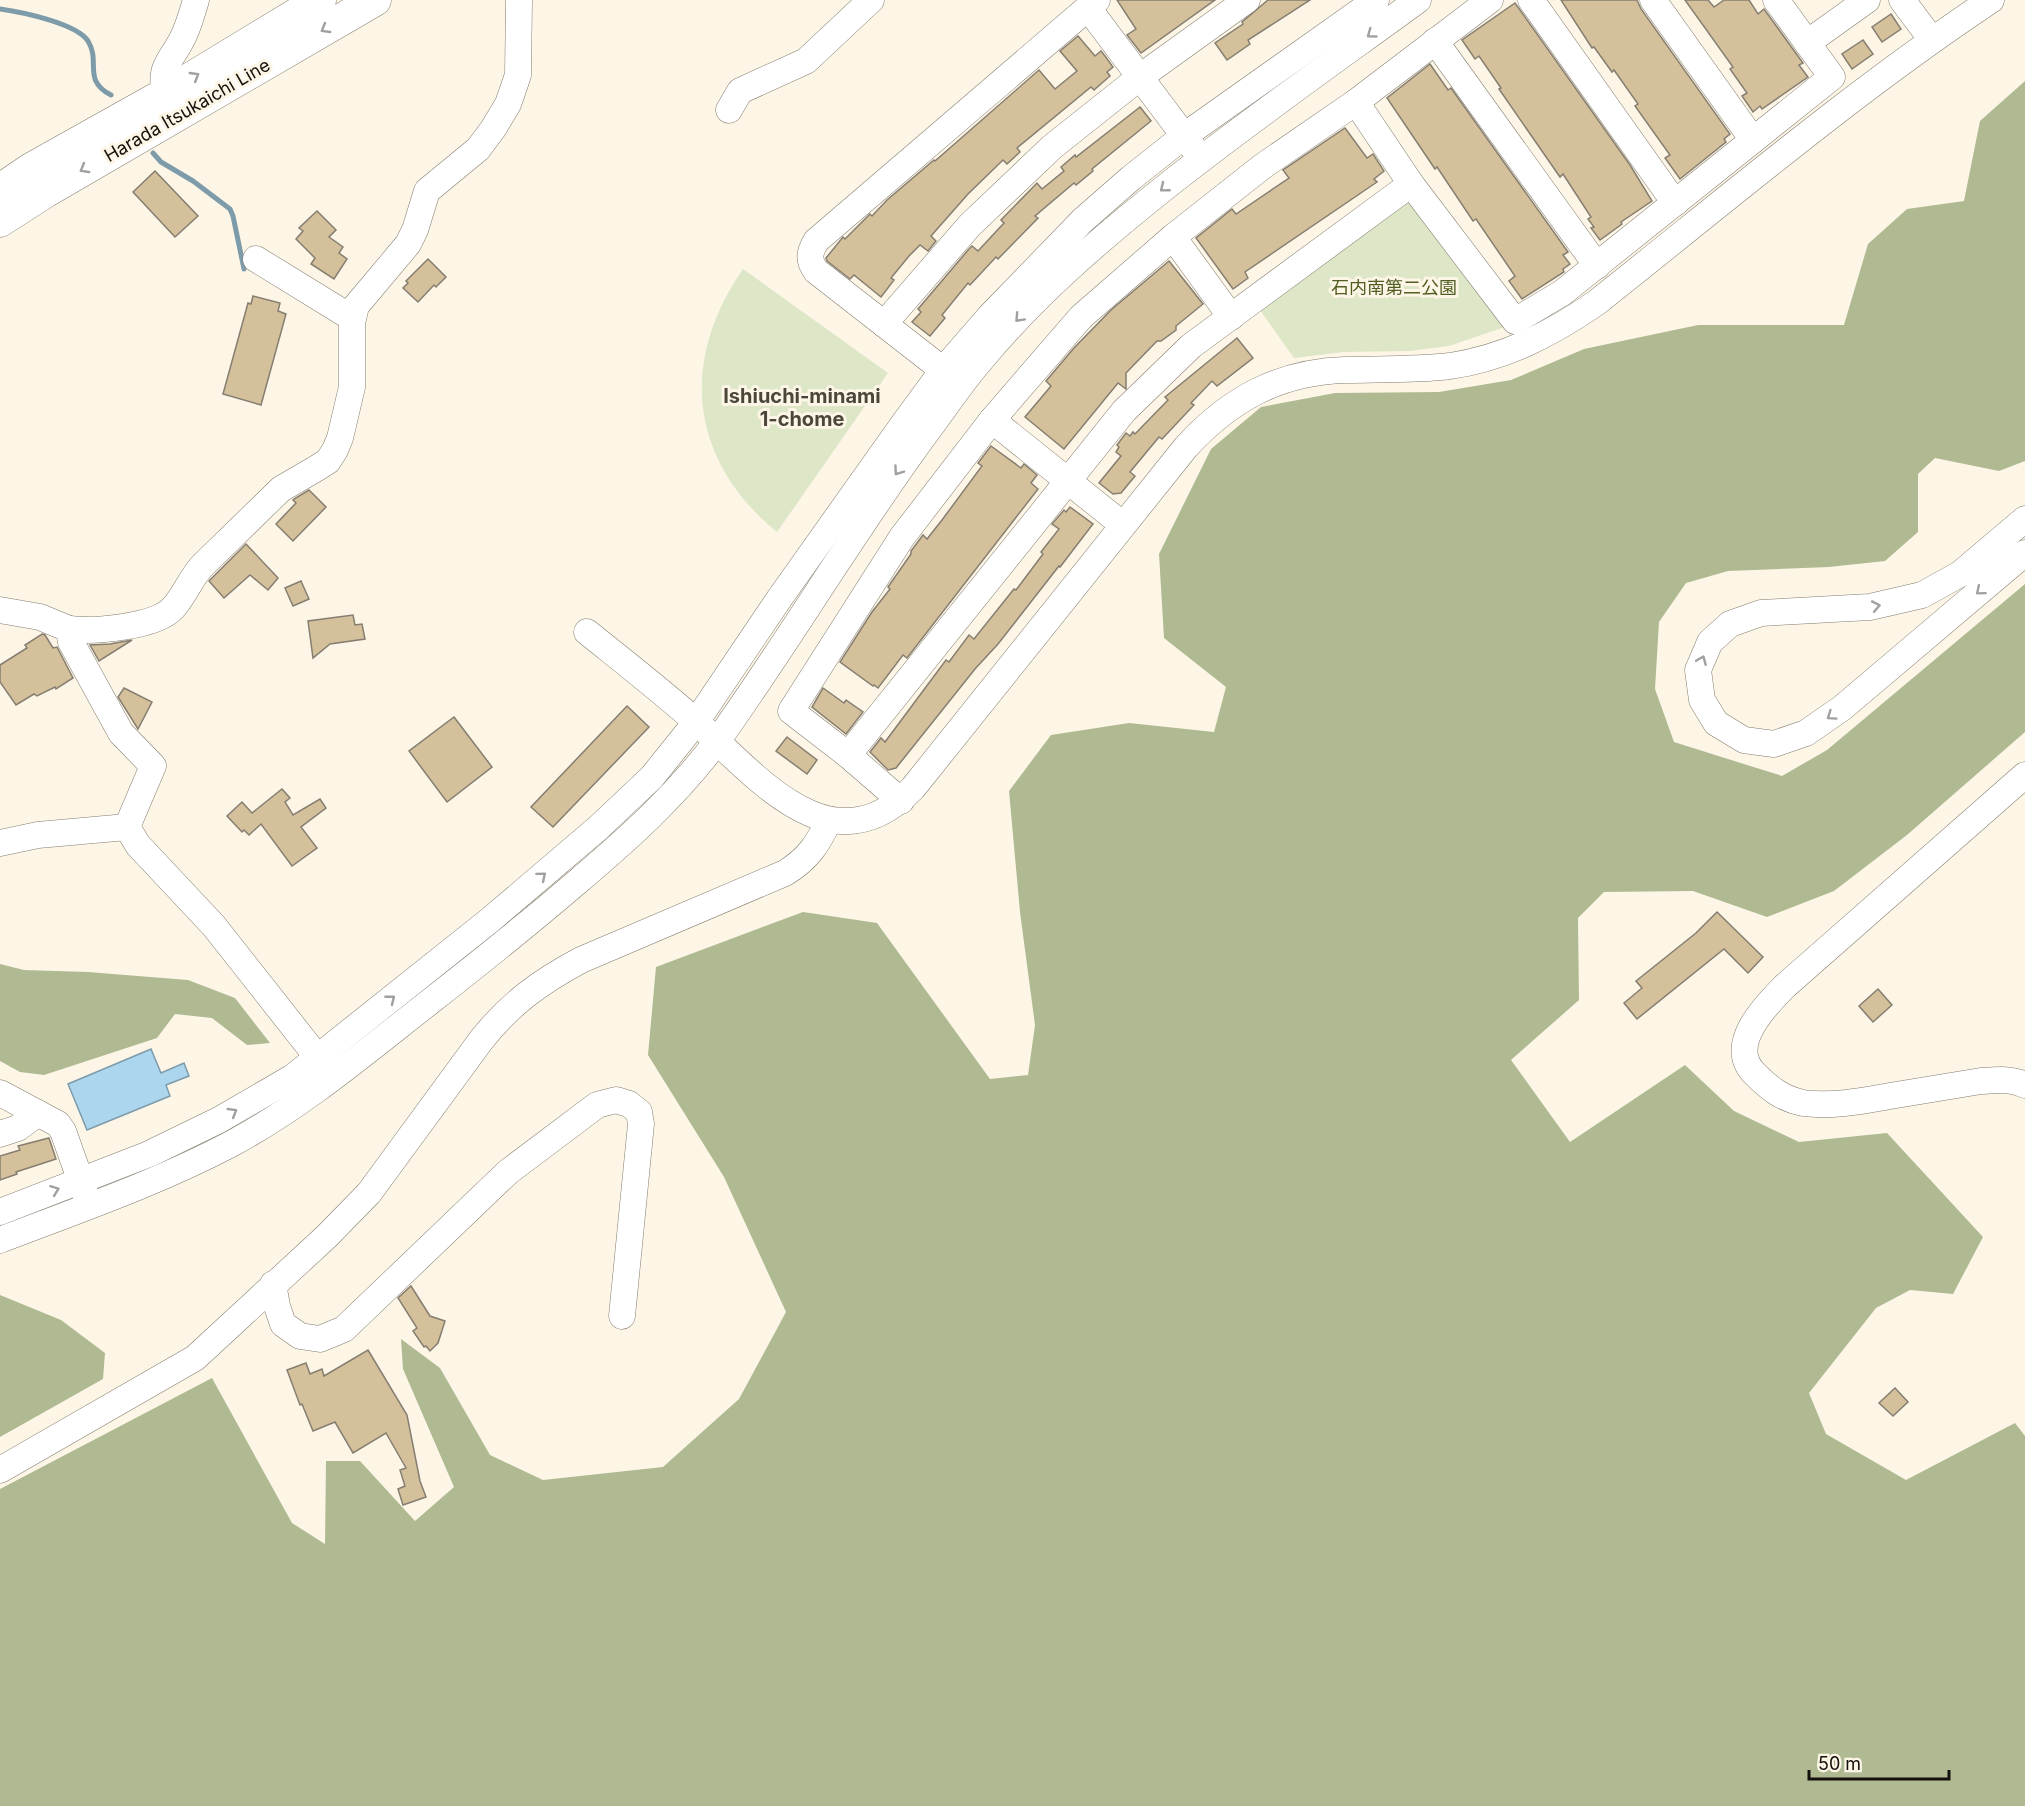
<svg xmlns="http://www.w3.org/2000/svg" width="2025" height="1806" viewBox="0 0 2025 1806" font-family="Inter,'Noto Sans JP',sans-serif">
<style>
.green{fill:#dde6c6}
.forest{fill:#afba92}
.water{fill:#abd6ed;stroke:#7e9baa;stroke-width:1.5}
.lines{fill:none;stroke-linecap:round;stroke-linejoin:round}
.stream{stroke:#7e9baa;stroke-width:5}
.building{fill:#d4c19b;stroke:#857e71;stroke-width:1.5}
.minor-casing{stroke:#827c6f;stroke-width:27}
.major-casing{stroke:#827c6f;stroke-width:33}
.minor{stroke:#fff;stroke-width:26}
.major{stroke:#fff;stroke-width:32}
.oneway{stroke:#a1a09e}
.labels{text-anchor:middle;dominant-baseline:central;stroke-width:6;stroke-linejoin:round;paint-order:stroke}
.street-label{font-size:18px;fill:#14110c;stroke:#fdf6e7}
.park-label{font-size:18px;fill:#525e22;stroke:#fdf6e7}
.neighbourhood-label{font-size:20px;font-weight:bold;fill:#4b463a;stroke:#fdf6e7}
</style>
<rect width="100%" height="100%" fill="#fdf6e7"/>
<g class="green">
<path d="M1405 199 1418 202 1505 327 1449 346 1410 351 1343 352 1294 358 1257 306Z"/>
<path d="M743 269 888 373 777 532C689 460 679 361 743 269Z"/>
</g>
<g class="forest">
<path d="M2025 81V461L1999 471 1935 458 1918 474V532L1885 561 1829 567 1728 571 1686 583 1659 622 1655 689 1674 742 1782 776 1827 750 2025 584V732L1907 835 1834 891 1767 917 1693 891 1604 892 1578 918 1579 1000 1511 1060 1570 1142 1685 1065 1734 1111 1799 1142 1887 1133 1983 1237 1953 1294 1910 1290 1876 1308 1809 1393 1826 1434 1906 1480 2015 1423 2025 1436V1806H0V1489L212 1378 292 1523 325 1544 326 1461H360L415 1521 454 1487 403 1369 401 1339 440 1368 490 1455 543 1480 663 1467 739 1399 786 1312 724 1177 648 1055 656 967 803 912 877 923 990 1079 1028 1075 1035 1025 1020 912 1009 791 1051 735 1129 723 1214 732 1226 687 1164 638 1159 554 1211 449 1261 407 1335 393 1439 392 1511 380 1584 349 1698 325H1844L1868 244 1907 209 1964 201 1980 121Z"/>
<path d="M0 964 24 970 88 972 188 980 235 998 270 1043 247 1045 212 1018 175 1014 157 1038 44 1075 20 1072 0 1061Z"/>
<path d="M0 1295 61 1320 105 1353 103 1379 0 1437Z"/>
</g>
<path class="water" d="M151 1049 161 1073 184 1063 189 1076 166 1085 170 1096 87 1130 68 1084Z"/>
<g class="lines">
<g class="stream">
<path d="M0 9C21 12 76 23 88 41 101 62 82 80 111 95"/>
<path d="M153 153 161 162 193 181 230 209 233 216 244 269"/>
</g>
</g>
<g class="building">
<path d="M1117 0H1215L1141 53 1127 35 1136 29Z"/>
<path d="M1268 0H1310L1248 40 1250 44 1227 60 1215 43 1243 24 1242 22Z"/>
<path d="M1561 0H1637L1641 9 1730 134 1724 139 1726 142 1680 179 1665 158 1670 155 1635 106 1638 104 1614 70 1612 72 1594 47 1592 48Z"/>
<path d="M1685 0H1708L1714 7 1724 0H1749L1758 14 1764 9 1803 63 1799 65 1808 77 1762 109 1760 106 1753 112 1742 96 1747 93 1730 69 1733 67Z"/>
<path d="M1515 3 1630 165 1652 201 1621 222 1622 224 1600 240 1591 228 1594 227 1588 219 1591 217 1563 174 1560 177 1499 89 1501 88 1479 56 1475 59 1462 40Z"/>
<path d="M1891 14 1901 29 1882 42 1872 27Z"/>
<path d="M1078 36 1095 56 1101 51 1105 56 1113 67 1107 72 1110 76 1094 90 1091 87 1017 148 1020 152 1007 164 1003 160 968 194 931 236 936 241 928 251 920 245 909 256 891 278 894 280 881 297 854 275 850 279 827 261 826 258 843 237 845 239 870 214 872 216 887 200 934 160 935 161 1039 70 1055 89 1077 71 1060 51Z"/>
<path d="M1863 40 1873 54 1852 69 1842 54Z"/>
<path d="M1430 64 1448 90 1451 88 1568 252 1563 255 1570 264 1563 269 1564 272 1522 299 1509 281 1515 276 1476 219 1473 221 1437 167 1435 169 1387 98Z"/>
<path d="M1140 107 1151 121 1092 169 1093 171 1076 185 1074 183 1035 216 1038 218 998 259 996 257 970 285 968 283 942 315 945 318 930 336 912 322 921 312 918 309 969 249 972 246 978 251 1004 223 1001 220 1037 183 1042 189 1064 171 1061 167 1075 155 1076 157Z"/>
<path d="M1345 128 1367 158 1373 154 1384 171 1374 179 1377 182 1245 272 1248 278 1233 289 1196 238 1232 209 1236 214 1289 178 1283 170Z"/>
<path d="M155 171 198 216 175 237 133 192Z"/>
<path d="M317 211 336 230 329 237 343 247 339 253 347 259 334 279 311 264 315 258 296 239 303 231 299 228Z"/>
<path d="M428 259 446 277 436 287 434 285 418 302 403 288 408 283 406 281Z"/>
<path d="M1169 261 1203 304 1176 326V330L1161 341H1157L1126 373V389L1118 383 1064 449 1025 417 1051 386 1046 381 1074 348 1111 310Z"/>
<path d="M253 296 280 303 278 311 286 314 261 405 223 394 248 303 251 304Z"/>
<path d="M1237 338 1253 358 1217 386 1212 381 1191 403 1194 405 1162 439 1159 437 1130 472 1135 476 1121 493 1113 494 1099 483 1121 456 1116 452 1119 447 1117 445 1126 433 1130 436 1133 432 1135 434 1168 400 1165 397Z"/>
<path d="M991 446 1021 468 1024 464 1037 475 1031 483 1038 489 907 658 903 655 878 688 874 685 873 686 840 662 872 612 890 589 888 587 911 554V551L923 535 927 539 942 520 982 466 978 463Z"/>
<path d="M309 490 326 507 293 541 276 524 296 503 293 500 294 499Z"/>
<path d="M1070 507 1093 524 1060 567 1059 566 998 644 975 669 896 768 888 770 870 752 881 738 885 742 946 660 949 662 969 635 974 639 1014 589 1016 590 1043 554 1041 552 1059 529 1052 524 1064 510 1066 512Z"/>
<path d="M246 544 278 578 268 590 250 575 224 598 209 581Z"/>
<path d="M301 581 309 599 293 606 285 588Z"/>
<path d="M353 615 355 625 362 624 365 639 330 644 313 658 308 621Z"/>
<path d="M42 634 45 635 53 648 57 647 73 678 56 689 55 687 37 696 34 694 16 705 0 682V665L27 648 25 645Z"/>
<path d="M132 640 99 661 90 645 110 644Z"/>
<path d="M124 688 152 702 138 729 118 697Z"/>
<path d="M823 688 844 703 846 700 863 712 846 734 812 707Z"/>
<path d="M627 706 649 727 553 827 531 807Z"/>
<path d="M454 717 492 767 447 802 409 751Z"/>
<path d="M787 737 817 760 807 774 776 751Z"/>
<path d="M282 789 290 798 285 802 293 815 320 799 326 808 301 827 317 848 292 866 261 824 249 835 244 830 242 832 227 816 242 802 252 813Z"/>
<path d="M1717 912 1763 957 1748 973 1724 949 1637 1019 1624 1003 1642 988 1636 981 1696 933Z"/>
<path d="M1878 989 1892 1005 1873 1022 1859 1006Z"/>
<path d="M49 1138 56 1159 16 1172 17 1174 0 1180V1156L20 1150 18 1146Z"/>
<path d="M411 1286 430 1316 445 1321 438 1343 430 1351 426 1346 424 1347 413 1331 417 1328 398 1298Z"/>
<path d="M368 1350 407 1415 420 1481 426 1497 403 1505 398 1489 405 1486 400 1470 406 1468 386 1433 353 1453 335 1422 313 1431 302 1404 300 1405 287 1370 306 1363 310 1374 322 1369 324 1376Z"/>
<path d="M1895 1388 1908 1402 1893 1416 1879 1403Z"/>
</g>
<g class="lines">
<g class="minor-casing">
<g id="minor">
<path d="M1531 0 1675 203"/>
<path d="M1653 0 1753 140"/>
<path d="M1902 0 1932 40"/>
<path d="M1088 8 1194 149"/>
<path d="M1435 41 1597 266"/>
<path d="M1807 43 1867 0"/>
<path d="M165 94C159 67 170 62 181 41 188 29 192 13 196 0"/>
<path d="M1356 102 1411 184 1515 321 1562 293 1832 77 1776 0"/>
<path d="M729 110 740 91 806 61 871 0"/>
<path d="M1173 237 1231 317"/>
<path d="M256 259 352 318"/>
<path d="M884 324 970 225 1052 147 1140 77 1247 0"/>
<path d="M943 370 816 271C808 260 809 253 816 241L1097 0"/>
<path d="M992 420 1123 525"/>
<path d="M2025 519 1960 574 1922 595 1870 607 1761 613 1730 624 1710 642 1698 670 1702 700 1716 723 1744 740 1774 744 1806 733 1842 708 2025 553"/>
<path d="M0 610 40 617 69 629 71 642 121 733 153 766 127 827 138 845 214 926 318 1058"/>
<path d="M69 629C94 632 156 627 173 608 185 595 191 577 203 565L281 489 317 468 328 461 335 450 340 438 352 387V323L356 306 408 244 415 230 427 191 478 149 493 129 508 104 518 75 519 0"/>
<path d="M587 632C623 661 659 689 693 719 755 774 831 873 913 788L1186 447C1230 399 1279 372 1345 370 1380 369 1416 370 1450 366 1505 358 1551 334 1596 303 1726 200 1853 92 1991 0"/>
<path d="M848 755 1124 411 1191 346 1411 184"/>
<path d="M2025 775 1785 986C1764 1007 1725 1047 1756 1075 1770 1089 1783 1099 1803 1103 1831 1107 1862 1101 1890 1096 1920 1091 1951 1086 1981 1081 1996 1080 2011 1078 2025 1085"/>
<path d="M901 801 848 755 791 711 902 537 992 420 1081 317 1173 237 1263 166 1356 102 1490 0"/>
<path d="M0 843 38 835 127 827"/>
<path d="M0 1093 58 1124 63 1131 86 1196"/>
<path d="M0 1134 18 1128 38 1113"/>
<path d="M0 1212 149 1154 219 1120 293 1077 490 920 598 828 652 777 696 722 779 599 904 423 943 370 989 317 1083 220 1131 178 1184 136 1376 0"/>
<path d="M0 1240C78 1210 157 1183 231 1144 302 1106 363 1054 427 1004 477 965 527 925 576 883 629 838 676 796 718 740 791 638 854 530 929 429 946 406 962 382 981 360 1035 295 1098 241 1163 189 1246 123 1333 62 1418 0"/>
<path d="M273 1284 277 1306 283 1324 300 1336 320 1339 344 1329 508 1172 597 1105 616 1100 629 1104 639 1112 641 1124 622 1316"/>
<path d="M0 1470 195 1358 327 1236 369 1193 482 1039C511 1003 540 982 581 960L785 873C808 859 818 844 829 820"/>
</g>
</g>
<g class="major-casing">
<g id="major">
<path d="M0 190 31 169 165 94 320 0"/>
<path d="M0 221 45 192 375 0"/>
</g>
</g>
<use href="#minor" class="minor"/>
<use href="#major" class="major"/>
</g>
<defs><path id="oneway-chevron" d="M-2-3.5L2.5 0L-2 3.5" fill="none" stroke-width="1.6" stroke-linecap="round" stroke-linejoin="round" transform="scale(1.5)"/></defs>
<g class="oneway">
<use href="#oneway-chevron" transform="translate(325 29) rotate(150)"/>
<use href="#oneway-chevron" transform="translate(1371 34) rotate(144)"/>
<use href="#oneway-chevron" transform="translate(195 76) rotate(-31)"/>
<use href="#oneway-chevron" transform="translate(84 169) rotate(150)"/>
<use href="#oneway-chevron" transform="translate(1164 188) rotate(141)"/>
<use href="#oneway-chevron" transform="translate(1019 318) rotate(133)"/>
<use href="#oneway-chevron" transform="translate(898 471) rotate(125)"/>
<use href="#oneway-chevron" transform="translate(1980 591) rotate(140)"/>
<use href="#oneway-chevron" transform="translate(1876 606) rotate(-11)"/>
<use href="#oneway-chevron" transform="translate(1702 660) rotate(-67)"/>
<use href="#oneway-chevron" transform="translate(1831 716) rotate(145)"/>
<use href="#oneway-chevron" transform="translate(542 876) rotate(-40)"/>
<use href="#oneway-chevron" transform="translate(391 999) rotate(-39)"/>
<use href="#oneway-chevron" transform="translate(233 1112) rotate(-31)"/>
<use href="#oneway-chevron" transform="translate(55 1190) rotate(-21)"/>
</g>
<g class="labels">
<g class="street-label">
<text transform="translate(187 110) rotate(-30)">Harada Itsukaichi Line</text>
</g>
<g class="park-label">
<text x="1394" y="287">石内南第二公園</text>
</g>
<g class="neighbourhood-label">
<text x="802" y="396">Ishiuchi-minami<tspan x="802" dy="23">1-chome</tspan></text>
</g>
</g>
<path d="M1809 1770v9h140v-9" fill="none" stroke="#14110c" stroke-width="3"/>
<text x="1818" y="1770" font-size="18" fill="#14110c" stroke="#fdf6e7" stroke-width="4.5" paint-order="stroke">50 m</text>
</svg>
